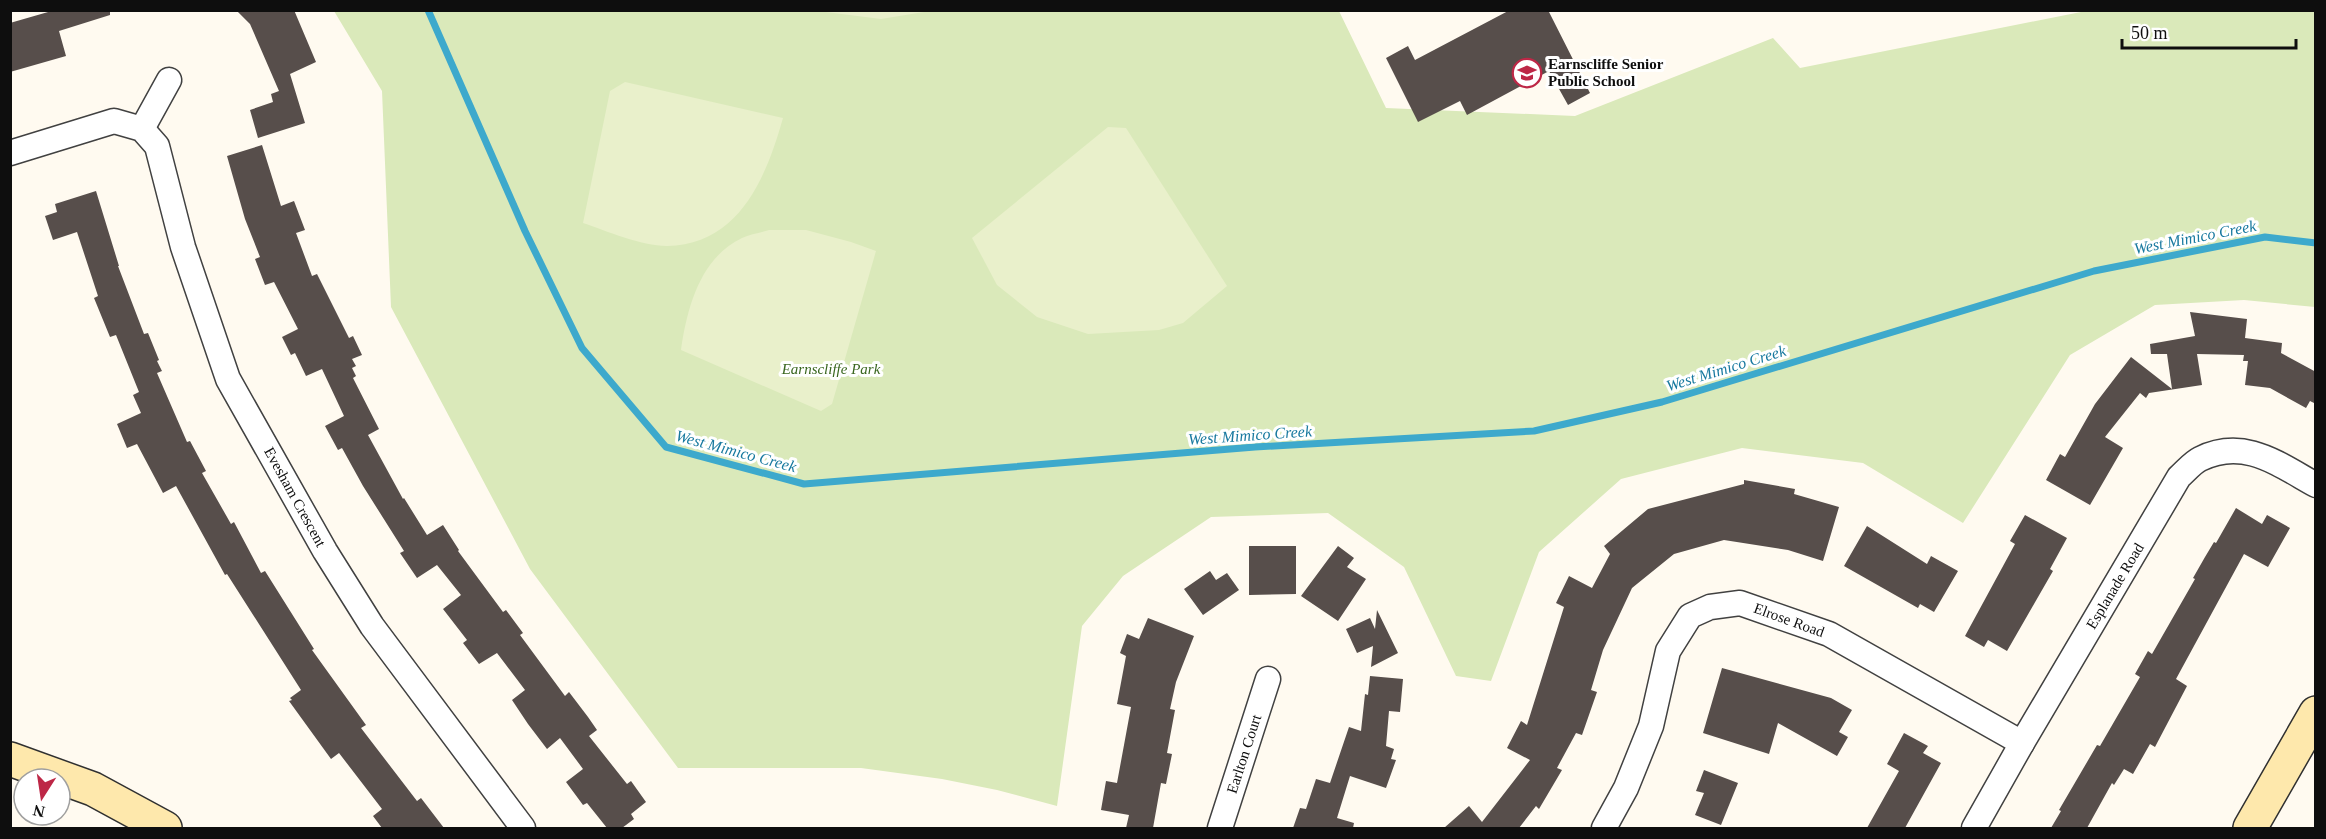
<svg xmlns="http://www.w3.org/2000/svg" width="2326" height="839" viewBox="0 0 2326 839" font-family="Georgia,serif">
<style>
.green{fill:#dae9ba}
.pitch{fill:#e9f0cb}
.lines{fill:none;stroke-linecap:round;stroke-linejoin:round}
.stream{stroke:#3da9cc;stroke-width:7}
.building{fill:#574e4b}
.street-casing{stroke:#414141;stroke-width:27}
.secondary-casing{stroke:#303030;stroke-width:36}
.street{stroke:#fff;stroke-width:24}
.secondary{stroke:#fee8ac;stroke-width:33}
.labels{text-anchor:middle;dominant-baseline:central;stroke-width:6;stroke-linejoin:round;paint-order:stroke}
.poi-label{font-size:15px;font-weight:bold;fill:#0e0e0e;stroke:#fff;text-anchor:start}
.park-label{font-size:15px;font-style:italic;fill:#39661f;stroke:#fff}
.street-label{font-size:15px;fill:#0e0e0e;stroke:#fff}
.water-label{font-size:16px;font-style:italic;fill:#18799f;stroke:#fff}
</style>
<rect width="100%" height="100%" fill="#fffaf0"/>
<path class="green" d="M334 11H1339L1386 108 1575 116 1773 38 1800 68 2086 11H2315V307L2244 300 2155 305 2070 355 1963 523 1863 463 1742 448 1621 479 1539 552 1491 681 1456 676 1404 567 1328 513 1211 517 1123 576 1082 626 1057 806 997 790 942 779 861 768H678L530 569 391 307 382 91Z"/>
<g class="pitch">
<path d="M818 11 930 10V11L881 19Z"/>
<path d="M625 82 783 118C766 178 739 245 667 246 641 246 607 231 583 223L610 91Z"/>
<path d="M1108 127 1126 128 1227 286 1183 323 1159 330 1088 334 1037 317 997 285 972 238Z"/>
<path d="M769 230H806L851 242 876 251 832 404 821 411 681 350C687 308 700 258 742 238 750 234 760 233 769 230Z"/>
</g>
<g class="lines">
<path class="stream" d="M428 10 525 231 582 348 666 447 804 484 1255 447 1534 431 1662 402 2094 271 2265 237 2316 243"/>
</g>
<g class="building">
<path d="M55 10H110V15L59 31 66 56 10 72V23Z"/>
<path d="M236 10H294L316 62 290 74 305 123 258 138 250 110 273 102 271 94 279 91 250 24Z"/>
<path d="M1510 10H1548L1590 93 1568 105 1549 71 1467 115 1460 101 1418 122 1386 58 1408 46 1415 60Z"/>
<path d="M262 145 281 206 294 201 305 230 296 233 312 276 317 274 349 338 353 336 362 355 352 359 356 366 352 368 356 376 353 378 379 429 368 435 403 499 404 498 427 535 443 525 459 550 458 551 503 612 506 610 523 633 520 635 565 696 569 692 588 717 597 730 589 736 627 784 631 781 646 802 631 814 634 819 622 828H607L587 803 583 805 566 782 583 769 560 738 547 749 528 724 512 700 525 690 497 653 479 664 463 643 467 640 443 609 461 595 437 565 417 578 400 553 404 551 363 486 342 448 338 450 325 426 344 416 322 369 306 376 295 353 291 355 282 337 298 329 274 282 265 285 255 259 260 257 245 219 227 156Z"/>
<path d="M96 191 119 266H118L144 334 148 333 159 360 157 361 162 371 157 373 187 442 190 441 206 471 202 473 231 524 234 522 261 573 265 571 314 649 312 650 366 725 361 728 417 801 421 798 444 828H382L373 816 382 809 339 753 331 759 289 701 292 700 290 698 301 690 227 574 225 575 176 486 163 493 137 444 127 448 117 424 141 413 133 395 139 392 116 335 110 337 94 298 98 296 77 232 53 240 45 216 57 212 55 204Z"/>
<path d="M2190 312 2247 319 2245 338 2282 343 2281 353 2316 372V404L2310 401 2306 408 2270 388 2245 385 2248 361H2243L2244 355 2197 354 2202 385 2149 393 2146 398 2140 393 2105 437 2123 448 2090 505 2046 480 2060 454 2065 457 2095 404 2131 357 2172 389 2167 354H2151L2150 344 2195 336Z"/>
<path d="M1744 480 1795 489 1794 494 1839 507 1823 561 1788 550 1724 540 1674 554 1632 588 1603 650 1591 690 1597 692 1582 735 1576 733 1557 768 1562 770 1539 809 1536 806 1519 828H1444L1469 806 1482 822 1530 760 1507 748 1521 721 1527 725 1564 607 1556 603 1569 576 1592 588 1610 554 1604 546 1648 509 1744 484Z"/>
<path d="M2236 508 2262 524 2267 515 2290 528 2268 567 2244 554 2176 679 2187 686 2155 747 2150 744 2133 774 2124 769 2114 785 2112 783 2087 828H2051L2061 811 2059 810 2097 745 2100 746 2140 677 2135 674 2148 651 2152 654 2195 579 2193 578 2205 557 2214 542 2216 543Z"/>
<path d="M2025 515 2067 538 2050 569 2053 571 2007 651 1988 640 1984 647 1965 636 2015 544 2010 541Z"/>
<path d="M1867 526 1927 564 1931 556 1958 571 1934 612 1920 604 1918 608 1844 566Z"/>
<path d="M1249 546H1296V594L1249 595Z"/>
<path d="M1338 546 1354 558 1347 567 1366 579 1338 621 1301 596Z"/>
<path d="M1210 571 1216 580 1227 573 1239 590 1203 615 1184 589Z"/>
<path d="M1377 610 1398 653 1371 667 1373 646 1357 653 1346 629 1370 618 1375 629Z"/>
<path d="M1148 618 1194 636 1176 682 1170 709 1175 710 1167 753 1172 754 1166 784 1161 783 1153 828H1126L1129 815 1101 810 1106 781 1117 783 1131 707 1117 704 1126 656 1120 653 1127 634 1139 639Z"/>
<path d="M1722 668 1831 698 1852 710 1839 732 1848 737 1837 756 1778 723 1769 754 1703 733Z"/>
<path d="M1370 676 1403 679 1400 712 1389 711 1386 746 1394 749 1391 759 1396 760 1386 788 1350 776 1337 818 1354 823 1353 828H1293L1300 808 1306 809 1316 779 1330 783 1349 727 1361 731 1365 694 1368 695Z"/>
<path d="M1904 733 1928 746 1923 753 1941 763 1905 828H1867L1899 771 1887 764Z"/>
<path d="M1704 770 1738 783 1721 825 1695 815 1704 793 1696 791Z"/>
</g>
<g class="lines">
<g class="street-casing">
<g id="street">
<path d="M142 129 169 80"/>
<path d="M10 153 114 121 142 129 157 146 183 247 228 379 325 551 372 626 523 828"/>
<path d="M1220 828 1268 679"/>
<path d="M1604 828 1626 788 1651 726 1668 651 1690 616 1710 607 1740 603 1829 634 2022 743"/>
<path d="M1974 828 2022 743 2179 477C2186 471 2192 463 2200 459 2244 437 2278 464 2316 485"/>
</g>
</g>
<g class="secondary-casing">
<g id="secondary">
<path d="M10 759 93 789 165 828"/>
<path d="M2250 828 2316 713"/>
</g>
</g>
<use href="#street" class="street"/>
<use href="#secondary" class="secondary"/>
</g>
<defs>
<g id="school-ring" transform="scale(1.5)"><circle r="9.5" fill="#fff" stroke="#bd2746" stroke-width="1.5"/><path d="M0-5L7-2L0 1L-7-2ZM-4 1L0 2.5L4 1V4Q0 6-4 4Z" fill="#bd2746"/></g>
</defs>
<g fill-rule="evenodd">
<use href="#school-ring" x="1527" y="73"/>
</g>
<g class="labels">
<g class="poi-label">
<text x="1548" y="64">Earnscliffe Senior<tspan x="1548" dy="17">Public School</tspan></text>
</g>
<g class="park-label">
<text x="831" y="369">Earnscliffe Park</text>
</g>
<g class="street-label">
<text transform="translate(295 497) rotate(61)">Evesham Crescent</text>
<text transform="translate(2115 586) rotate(-59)">Esplanade Road</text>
<text transform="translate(1789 620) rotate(20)">Elrose Road</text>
<text transform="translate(1244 754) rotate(-72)">Earlton Court</text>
</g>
<g class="water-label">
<text transform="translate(2195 237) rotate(-11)">West Mimico Creek</text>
<text transform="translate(1726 368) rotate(-17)">West Mimico Creek</text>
<text transform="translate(1250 435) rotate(-4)">West Mimico Creek</text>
<text transform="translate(736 451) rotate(15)">West Mimico Creek</text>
</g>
</g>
<rect width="2326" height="839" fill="none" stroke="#0e0e0e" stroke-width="24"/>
<g transform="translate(42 797) rotate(192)"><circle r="28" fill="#ffffff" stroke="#9f9f9f" stroke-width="1.5"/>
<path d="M0-4.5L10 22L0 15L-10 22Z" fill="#bd2746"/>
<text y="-9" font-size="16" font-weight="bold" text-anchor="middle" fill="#0e0e0e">N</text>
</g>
<path d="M2122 39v9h174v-9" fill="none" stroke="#0e0e0e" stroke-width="3"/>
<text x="2131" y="39" font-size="18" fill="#0e0e0e" stroke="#ffffff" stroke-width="4.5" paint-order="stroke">50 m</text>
</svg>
